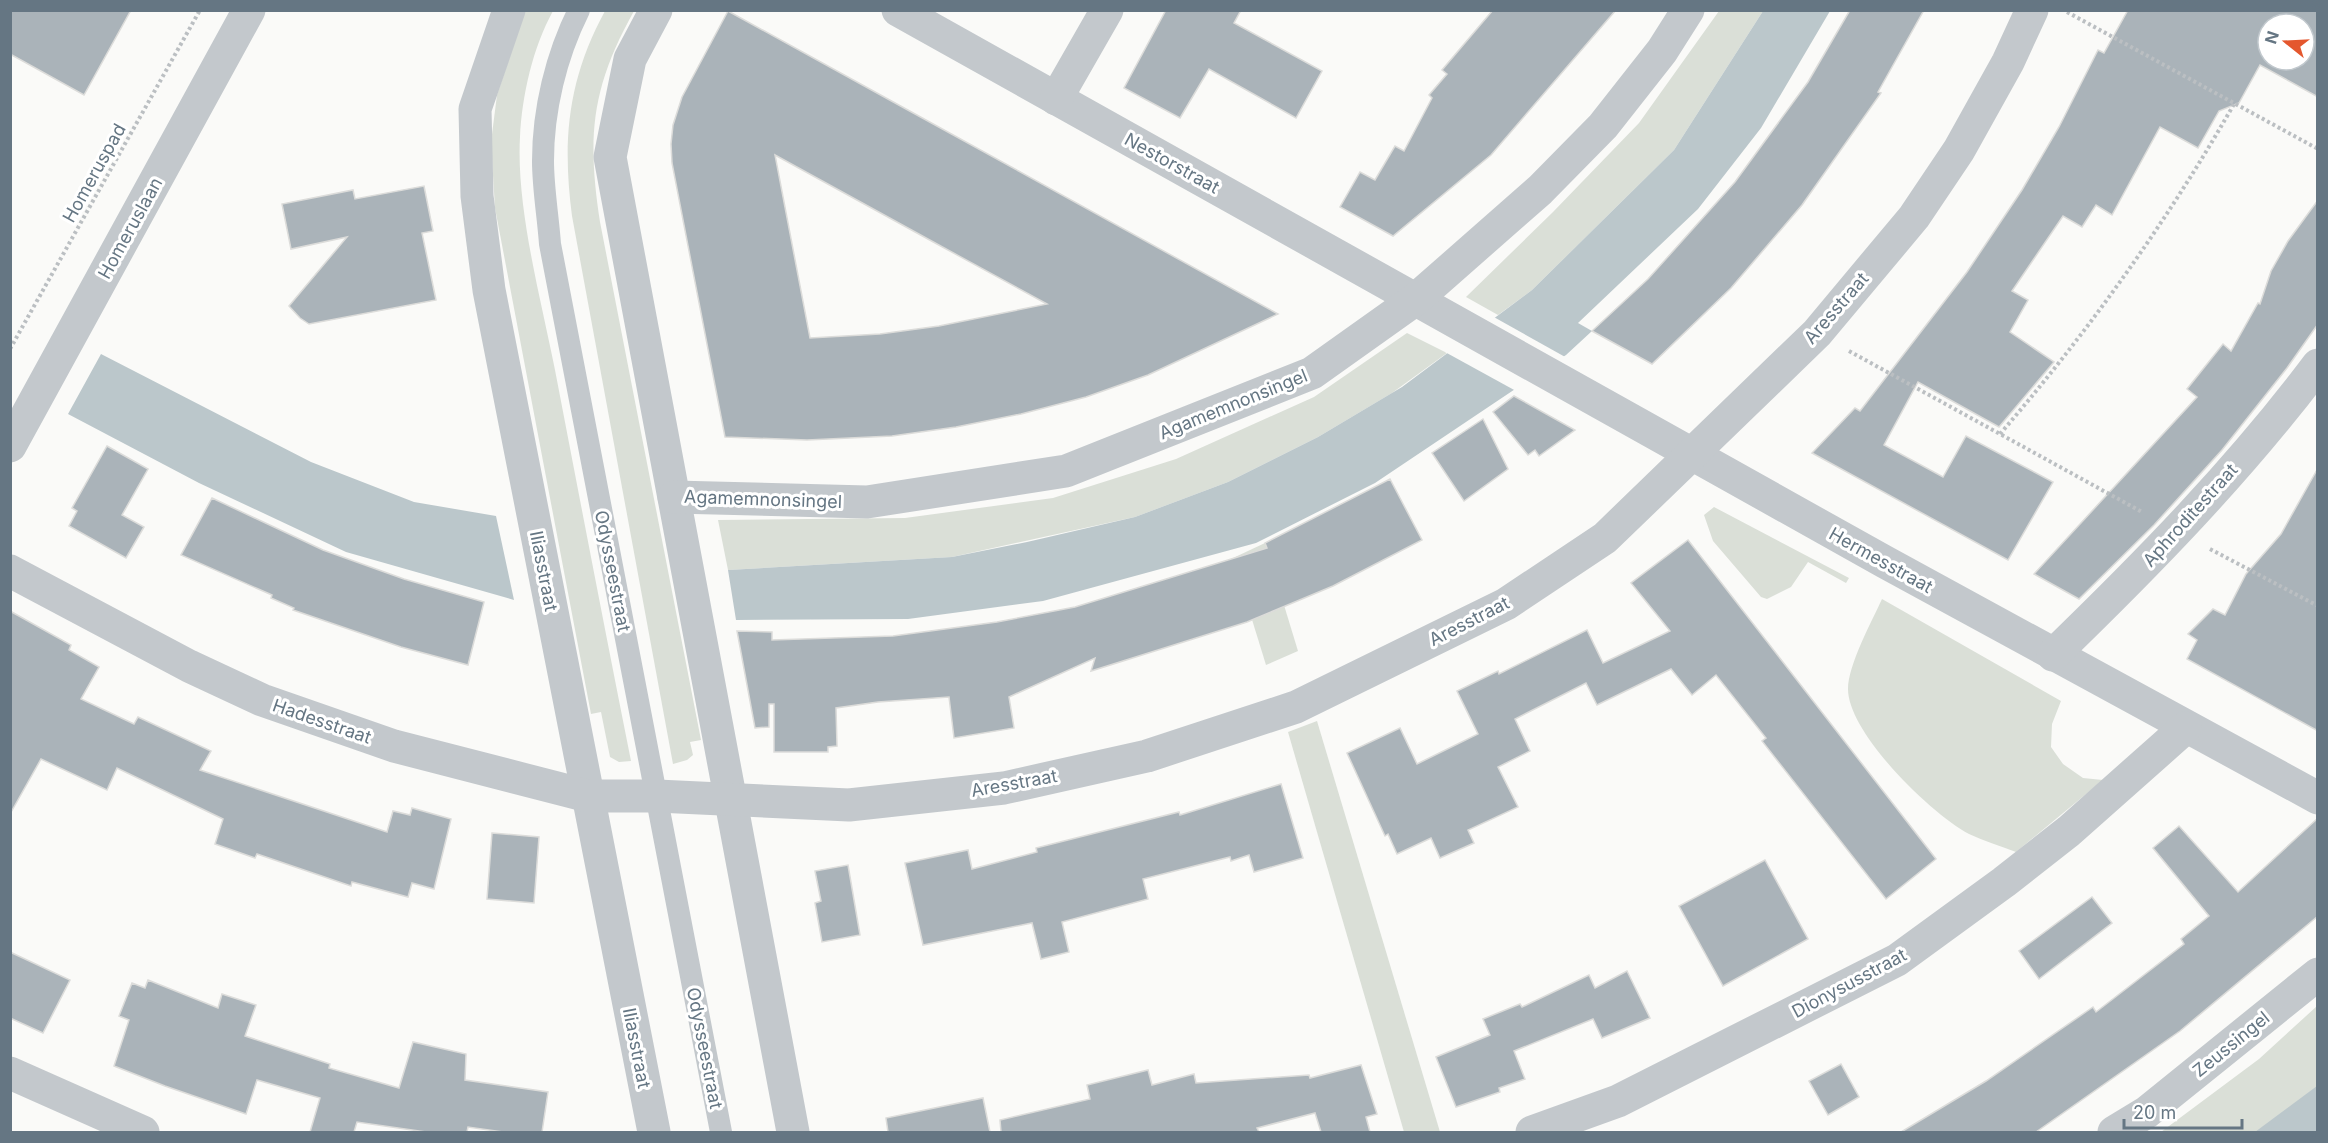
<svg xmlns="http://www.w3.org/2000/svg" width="2328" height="1143" viewBox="0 0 2328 1143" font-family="Inter,sans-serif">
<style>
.green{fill:#dadfd7}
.water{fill:#bbc7cb}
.pier{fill:#fafaf8}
.building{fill:#aab3b9;stroke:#dcdcda;stroke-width:1.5;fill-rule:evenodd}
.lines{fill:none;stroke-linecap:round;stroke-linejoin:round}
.path{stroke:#bbbfc2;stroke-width:4;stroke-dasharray:3 3;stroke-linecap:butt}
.lane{stroke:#c3c8cc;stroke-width:22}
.street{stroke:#c3c8cc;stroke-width:33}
.labels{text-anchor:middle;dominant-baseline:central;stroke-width:6;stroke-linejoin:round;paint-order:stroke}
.street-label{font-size:18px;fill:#657683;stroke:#fff}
</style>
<rect width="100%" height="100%" fill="#fafaf8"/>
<g class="green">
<path d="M525 11H553C533 47 522 95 520 137 516 208 541 299 555 370 580 500 605 631 631 761L619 762 610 757 601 712 591 714 495 208 491 142 497 95Z"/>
<path d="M605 11H634C591 88 587 137 600 222L701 740 690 742 693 755 687 760 673 764 572 216C562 140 568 79 605 11Z"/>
<path d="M1719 11H1763L1674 150 1532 290 1498 315 1466 297 1553 212 1639 123Z"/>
<path d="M1407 333 1447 353 1392 393 1318 437 1228 482 1135 517 952 557 728 570 718 520 905 518 1053 498 1176 459 1314 397Z"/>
<path d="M1714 507 1849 578 1846 583 1808 562 1791 587 1767 599 1761 597 1713 541 1704 515Z"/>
<path d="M1265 543 1298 651 1266 665 1233 558Z"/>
<path d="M1882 599 2061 701 2052 724 2051 747 2063 764 2083 778 2103 780 2016 852C2001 846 1984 841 1969 834 1931 814 1848 733 1848 689 1848 665 1872 621 1882 599Z"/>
<path d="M1317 721 1440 1132H1404L1288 732Z"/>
<path d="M2317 1006V1132H2161L2259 1059Z"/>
</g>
<g class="water">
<path d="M1763 11H1830L1761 128 1698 209 1578 323 1592 331 1566 355 1375 483 1256 543 1043 601 908 619 736 620 728 570 952 557 1027 542 1135 517 1228 482 1318 437 1402 387 1532 290 1674 150Z"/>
<path d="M101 354 311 462 414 502 496 516 514 600 346 552 199 483 68 414Z"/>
<path d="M2317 1086V1132H2255Z"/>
</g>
<path class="pier" d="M1492 316 1567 358 1516 391 1445 352Z"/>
<g class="building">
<path d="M10 10H131L84 95 10 54Z"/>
<path d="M1166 10H1241L1234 23 1322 71 1296 118 1209 69 1180 118 1124 88Z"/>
<path d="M1493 10H1616L1491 155 1393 236 1340 207 1360 172 1375 180 1395 146 1404 151 1432 98 1429 95 1447 74 1442 70Z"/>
<path d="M1850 10H1924L1878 92 1881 93 1802 205 1731 288 1652 364 1592 331 1648 279 1735 182 1808 82Z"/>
<path d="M2128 10H2318V97L2260 65 2239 103 2219 111 2198 148 2160 127 2112 215 2096 205 2082 227 2063 216 2012 291 2028 300 2010 332 2054 362 1999 427 1918 382 1884 445 1943 477 1966 436 2053 482 2008 560 1812 453 1855 408 1860 411 1967 272 2022 190 2059 127 2098 50 2104 53ZM2268 24H2304V60H2268Z"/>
<path d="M728 11 906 109 1278 314 1148 375 1086 397 1021 414 956 427 892 436 807 440 725 437 672 163 671 144 673 125 682 97ZM775 155 937 244 1047 304 939 326 880 334 810 338Z"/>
<path d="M424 186 433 231 422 233 436 300 309 324 300 318 289 306 347 237 291 249 282 204 353 190 355 199Z"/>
<path d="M2318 200V324L2287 368 2222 450 2154 525 2079 599 2034 574 2197 397 2187 389 2223 344 2231 351 2258 303 2260 304 2271 271 2288 241Z"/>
<path d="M1514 396 1575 430 1539 456 1535 450 1528 455 1493 412Z"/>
<path d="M1483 419 1508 469 1464 501 1432 453Z"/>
<path d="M107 446 148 469 122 515 144 527 126 558 69 526 77 511 72 508Z"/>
<path d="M2318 468V731L2187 659 2197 640 2188 634 2213 609 2225 615 2246 574 2281 534Z"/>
<path d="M1390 479 1422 540 1333 586 1247 622 1091 671 1095 658 1009 697 1014 728 954 738 949 697 878 702 836 708 837 746 828 747V752H774V704H769V727L755 728 737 631 772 632V640L893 636 997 622 1075 607 1267 548 1265 543Z"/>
<path d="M212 498 323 550 404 579 484 602 468 665 401 647 293 610 294 608 271 598 272 595 181 555Z"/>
<path d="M1688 540 1936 859 1886 899 1762 741 1766 738 1716 675 1692 695 1671 669 1597 705 1586 683 1515 719 1530 751 1498 767 1518 807 1468 830 1474 843 1440 858 1431 838 1397 854 1388 834 1385 836 1347 753 1400 728 1417 764 1478 734 1457 691 1498 671 1499 674 1587 630 1603 663 1670 631 1631 583Z"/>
<path d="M10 611 71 645 69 650 99 667 81 699 134 724 138 717 211 751 200 770 387 832 393 811 410 815 412 808 451 819 434 889 412 883 408 897 352 882 351 886 257 854 255 858 215 844 223 819 117 768 107 790 41 759 10 814Z"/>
<path d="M1281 784 1303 858 1254 872 1249 855 1231 861 1230 857 1143 879 1148 899 1062 922 1069 952 1041 959 1032 923 923 945 905 863 968 850 972 869 1037 852 1036 848 1052 844 1179 812 1180 815Z"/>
<path d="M2318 818V916L2180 1031 2036 1132H1901L1986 1081 2093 1007 2096 1012 2184 944 2181 939 2209 916 2153 848 2179 826 2238 892Z"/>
<path d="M492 833 539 837 534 903 487 899Z"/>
<path d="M1765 860 1808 939 1723 986 1679 906Z"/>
<path d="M848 865 860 935 822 942 815 903 821 901 815 871Z"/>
<path d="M2092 897 2112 923 2039 979 2019 951Z"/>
<path d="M10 952 70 980 43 1033 10 1018Z"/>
<path d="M1627 971 1650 1018 1602 1038 1593 1019 1514 1051 1525 1079 1499 1088 1500 1092 1456 1107 1436 1057 1490 1035 1483 1019 1520 1004 1522 1007 1589 975 1595 988Z"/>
<path d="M148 980 218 1008 222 994 256 1005 245 1036 330 1064 329 1068 399 1088 413 1042 466 1054 465 1080 548 1092 542 1132H503L468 1127 467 1132H426L357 1122 354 1132H310L320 1098 257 1080 246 1114 165 1086 114 1066 129 1020 119 1016 132 983 145 988Z"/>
<path d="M1841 1064 1859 1097 1828 1115 1809 1081Z"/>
<path d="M1361 1065 1377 1114 1366 1117 1370 1132H1321L1315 1113 1257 1128 1259 1132H1001L1000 1120 1090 1099 1087 1085 1148 1070 1152 1085 1194 1074 1196 1083 1309 1075 1310 1078Z"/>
<path d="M983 1098 990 1132H888L886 1118Z"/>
</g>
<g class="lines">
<g class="path">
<path d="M2067 12 2318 149"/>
<path d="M10 349 200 10"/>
<path d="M1849 351 2142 512"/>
<path d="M2000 434C2088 332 2167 222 2234 104"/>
<path d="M2210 549 2318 606"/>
</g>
<path class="lane" d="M579 10C556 56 543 110 543 161 543 188 548 216 550 244L721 1132"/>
<g class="street">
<path d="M509 10 475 109 477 196 489 290 654 1132"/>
<path d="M656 10 630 59 610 157 793 1132"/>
<path d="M898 10 1885 562 2318 798"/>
<path d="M1056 99 1107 10"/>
<path d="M10 446 249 10"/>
<path d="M674 497 867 502 1066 471 1312 373 1416 299 1540 190 1603 126 1662 51 1688 10"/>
<path d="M10 571 189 666 262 700 394 746 588 796H657L849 805 1004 788 1147 756 1296 707 1506 604 1605 538 1817 333 1914 217 1959 150 2008 62 2032 10"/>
<path d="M2053 655C2147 564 2239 470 2318 365"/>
<path d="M10 1073 143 1132"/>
<path d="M1532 1132 1618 1101 1897 960 2004 882 2069 831 2185 728"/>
<path d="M2114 1132 2147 1112 2318 974"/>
</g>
</g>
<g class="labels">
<g class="street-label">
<text transform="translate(1172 163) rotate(29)">Nestorstraat</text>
<text transform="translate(94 173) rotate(-61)">Homeruspad</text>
<text transform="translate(130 228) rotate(-61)">Homeruslaan</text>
<text transform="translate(1836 308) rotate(-49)">Aresstraat</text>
<text transform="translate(1233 404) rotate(-22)">Agamemnonsingel</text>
<text transform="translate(763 499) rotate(2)">Agamemnonsingel</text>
<text transform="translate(2190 515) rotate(-48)">Aphroditestraat</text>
<text transform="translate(1881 560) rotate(29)">Hermesstraat</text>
<text transform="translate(544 571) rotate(79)">Iliasstraat</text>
<text transform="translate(613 571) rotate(79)">Odysseestraat</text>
<text transform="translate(1469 621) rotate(-27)">Aresstraat</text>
<text transform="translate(322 721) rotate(19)">Hadesstraat</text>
<text transform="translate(1014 783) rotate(-10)">Aresstraat</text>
<text transform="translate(1849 983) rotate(-28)">Dionysusstraat</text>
<text transform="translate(2231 1044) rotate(-39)">Zeussingel</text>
<text transform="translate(637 1048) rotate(79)">Iliasstraat</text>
<text transform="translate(705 1048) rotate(79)">Odysseestraat</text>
</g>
</g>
<rect width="2328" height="1143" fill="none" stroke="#657683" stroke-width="24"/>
<g transform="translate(2286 42) rotate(288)"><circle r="28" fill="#ffffff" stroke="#c1c8cd" stroke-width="1.5"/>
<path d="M0-4.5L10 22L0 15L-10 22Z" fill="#e4572e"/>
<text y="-9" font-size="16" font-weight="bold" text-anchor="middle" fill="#657683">N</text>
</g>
<path d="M2124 1119v9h118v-9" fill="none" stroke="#657683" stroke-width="3"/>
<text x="2133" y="1119" font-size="18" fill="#657683" stroke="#ffffff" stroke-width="4.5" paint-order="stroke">20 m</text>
</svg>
